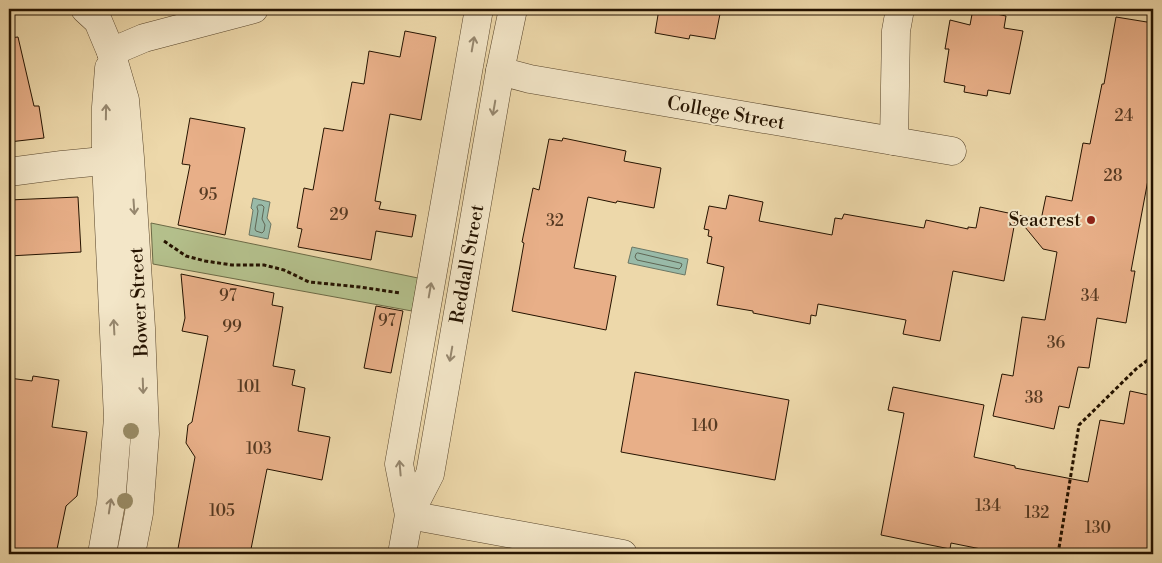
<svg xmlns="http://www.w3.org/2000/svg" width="1162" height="563" viewBox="0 0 1162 563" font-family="'Libre Bodoni',serif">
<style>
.green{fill:#b4c08c;stroke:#6c6a46}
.water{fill:#99baa8;stroke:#6b7765}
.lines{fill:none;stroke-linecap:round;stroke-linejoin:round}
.shore{stroke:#5f6654;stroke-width:1}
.building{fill:#e8af88;stroke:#251300}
.minor-casing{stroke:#57442a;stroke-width:29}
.path{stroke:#251300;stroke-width:3;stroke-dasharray:4 2.5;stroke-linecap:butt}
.minor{stroke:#f3e6c8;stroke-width:28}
.tree{fill:#9a8d67}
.oneway{stroke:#96876e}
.poi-dot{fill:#8f2418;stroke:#f3e6c8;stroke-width:2}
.labels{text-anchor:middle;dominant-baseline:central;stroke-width:4;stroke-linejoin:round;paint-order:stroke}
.number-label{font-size:16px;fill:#563a22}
.street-label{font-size:19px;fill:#251300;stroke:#f3e6c8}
.poi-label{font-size:19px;fill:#251300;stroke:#f3e6c8;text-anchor:end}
</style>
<rect width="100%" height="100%" fill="#edd8aa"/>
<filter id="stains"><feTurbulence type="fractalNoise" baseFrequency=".004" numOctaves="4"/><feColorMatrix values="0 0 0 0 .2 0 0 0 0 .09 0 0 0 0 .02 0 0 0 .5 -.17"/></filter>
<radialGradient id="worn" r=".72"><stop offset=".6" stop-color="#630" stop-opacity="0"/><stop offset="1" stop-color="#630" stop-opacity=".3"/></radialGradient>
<path class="green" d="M151 223 418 278 412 311 153 264Z"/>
<g class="water">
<path d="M253 198 270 202 267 218 271 224 268 239 249 235 253 210 251 208Z"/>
<path d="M632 247 688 259 685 275 628 263Z"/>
</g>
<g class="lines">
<g class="shore">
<path d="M259 205H262L264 207 262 219 265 225 264 231 262 233 256 231 255 229 258 211 257 207Z"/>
<path d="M638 253 680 263 682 264 681 267 679 269 637 260 635 257 636 254Z"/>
</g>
</g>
<g class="building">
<path d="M659 9H721L715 39 690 35 689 39 655 33Z"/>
<path d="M973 9 1006 16 1004 28 1023 31 1010 94 988 90 987 96 964 92 965 86 944 82 949 49H945L950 20 970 25Z"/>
<path d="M1116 17 1153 23V153L1131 271H1135L1126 323 1097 318 1089 368 1078 367 1069 408 1059 406 1054 429 993 416 1002 374 1013 376 1022 317 1045 320 1057 252 1043 249 1016 216 1004 281 953 271 940 341 903 334 906 320 818 304 816 316 811 315 810 324 753 313V311L717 305 724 267 707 263 712 237 708 236 709 230 704 229 709 206 726 209 729 195 763 202 759 221 832 235 835 218 842 219 844 214 924 228 926 220 968 229V227L976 228 980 207 1041 220 1046 196 1072 201 1083 143 1090 144 1102 84H1104Z"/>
<path d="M405 31 436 37 421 120 390 114 375 201 381 202 379 209 416 215 412 237 376 231 371 260 298 247 302 229 297 228 304 188 313 190 324 128 343 131 352 82 364 84 369 51 400 57Z"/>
<path d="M18 37 34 106H39L44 138 9 142V38Z"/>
<path d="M190 118 245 128 225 235 178 225 190 165 182 164Z"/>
<path d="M563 138 626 151 624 161 661 168 654 208 617 201 616 203 588 197 574 268 616 276 606 330 512 311 524 243 522 242 533 188 539 190 549 139 562 141Z"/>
<path d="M78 197 81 252 9 256V200Z"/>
<path d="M181 274 274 293 272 305 283 307 273 366 295 370 292 385 305 388 298 431 330 437 322 480 267 469 250 554H177L195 457 186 443 188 425 192 422 208 336 182 331 185 318Z"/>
<path d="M376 306 403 311 391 373 364 368Z"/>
<path d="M635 372 789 400 775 480 621 452Z"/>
<path d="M33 376 59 380 52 427 87 432 77 496 66 506 56 554H9V378L32 381Z"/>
<path d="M893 387 984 405 974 457 1015 466V468L1088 482 1100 420 1124 424 1130 391 1153 396V554H1006L951 543 950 549 881 535 904 413 888 410Z"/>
</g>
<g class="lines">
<g class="minor-casing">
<g id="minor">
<path d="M85 9 98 21 111 52 125 100 130 158 141 328 145 434 139 513 131 554"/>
<path d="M111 52 144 38 254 9"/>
<path d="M500 71 530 79 952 151"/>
<path d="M894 141 896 31 900 9"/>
<path d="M9 172 62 165 124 159"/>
<path d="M409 515 399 464 479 9"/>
<path d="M409 515 623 554"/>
<path d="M102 554 111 503 118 418 106 161V107L109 68"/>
<path d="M402 554 409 515 430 474 500 71 513 9"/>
</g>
</g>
<g class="path">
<path d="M164 241 186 256 205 261 232 265H264L284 270 309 282 360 287 400 293"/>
<path d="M1058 554 1079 425 1136 369 1153 356"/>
</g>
<use href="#minor" class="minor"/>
</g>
<g class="tree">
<circle cx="131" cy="431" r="8"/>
<circle cx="125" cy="501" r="8"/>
</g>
<defs><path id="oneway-shaft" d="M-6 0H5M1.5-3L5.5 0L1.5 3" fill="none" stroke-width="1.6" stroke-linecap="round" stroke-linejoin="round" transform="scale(1.25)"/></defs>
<g class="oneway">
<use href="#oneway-shaft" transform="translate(473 44) rotate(-80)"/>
<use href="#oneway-shaft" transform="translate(494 108) rotate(100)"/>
<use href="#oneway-shaft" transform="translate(106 112) rotate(-89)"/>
<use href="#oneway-shaft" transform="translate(134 207) rotate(86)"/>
<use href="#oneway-shaft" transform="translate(430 290) rotate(-80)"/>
<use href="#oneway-shaft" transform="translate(114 327) rotate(-93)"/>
<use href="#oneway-shaft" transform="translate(451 354) rotate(100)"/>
<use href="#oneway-shaft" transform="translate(143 386) rotate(88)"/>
<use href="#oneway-shaft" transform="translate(400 468) rotate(-95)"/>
<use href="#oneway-shaft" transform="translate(110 506) rotate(-81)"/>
</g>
<circle class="poi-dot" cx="1091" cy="220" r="5"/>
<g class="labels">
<g class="number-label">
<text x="1124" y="116">24</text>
<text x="1113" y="176">28</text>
<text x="208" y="195">95</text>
<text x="339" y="215">29</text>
<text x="555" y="221">32</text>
<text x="228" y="296">97</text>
<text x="1090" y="296">34</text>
<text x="387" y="321">97</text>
<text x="232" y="327">99</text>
<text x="1056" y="343">36</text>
<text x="249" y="387">101</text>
<text x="1034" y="398">38</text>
<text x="705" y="426">140</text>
<text x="259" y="449">103</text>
<text x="988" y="506">134</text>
<text x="222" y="511">105</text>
<text x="1037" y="513">132</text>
<text x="1098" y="528">130</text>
</g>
<g class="street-label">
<text transform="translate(726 113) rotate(10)">College Street</text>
<text transform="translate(467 264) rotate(-80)">Reddall Street</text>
<text transform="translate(139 302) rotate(-93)">Bower Street</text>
</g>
<g class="poi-label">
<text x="1081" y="220">Seacrest</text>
</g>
</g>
<rect width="1162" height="563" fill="none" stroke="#edd8aa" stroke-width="30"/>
<rect x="10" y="10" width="1142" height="543" fill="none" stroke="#251300" stroke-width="2.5"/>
<rect x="15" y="15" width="1132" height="533" fill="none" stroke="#251300"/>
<rect width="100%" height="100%" filter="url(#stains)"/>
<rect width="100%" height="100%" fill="url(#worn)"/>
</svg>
